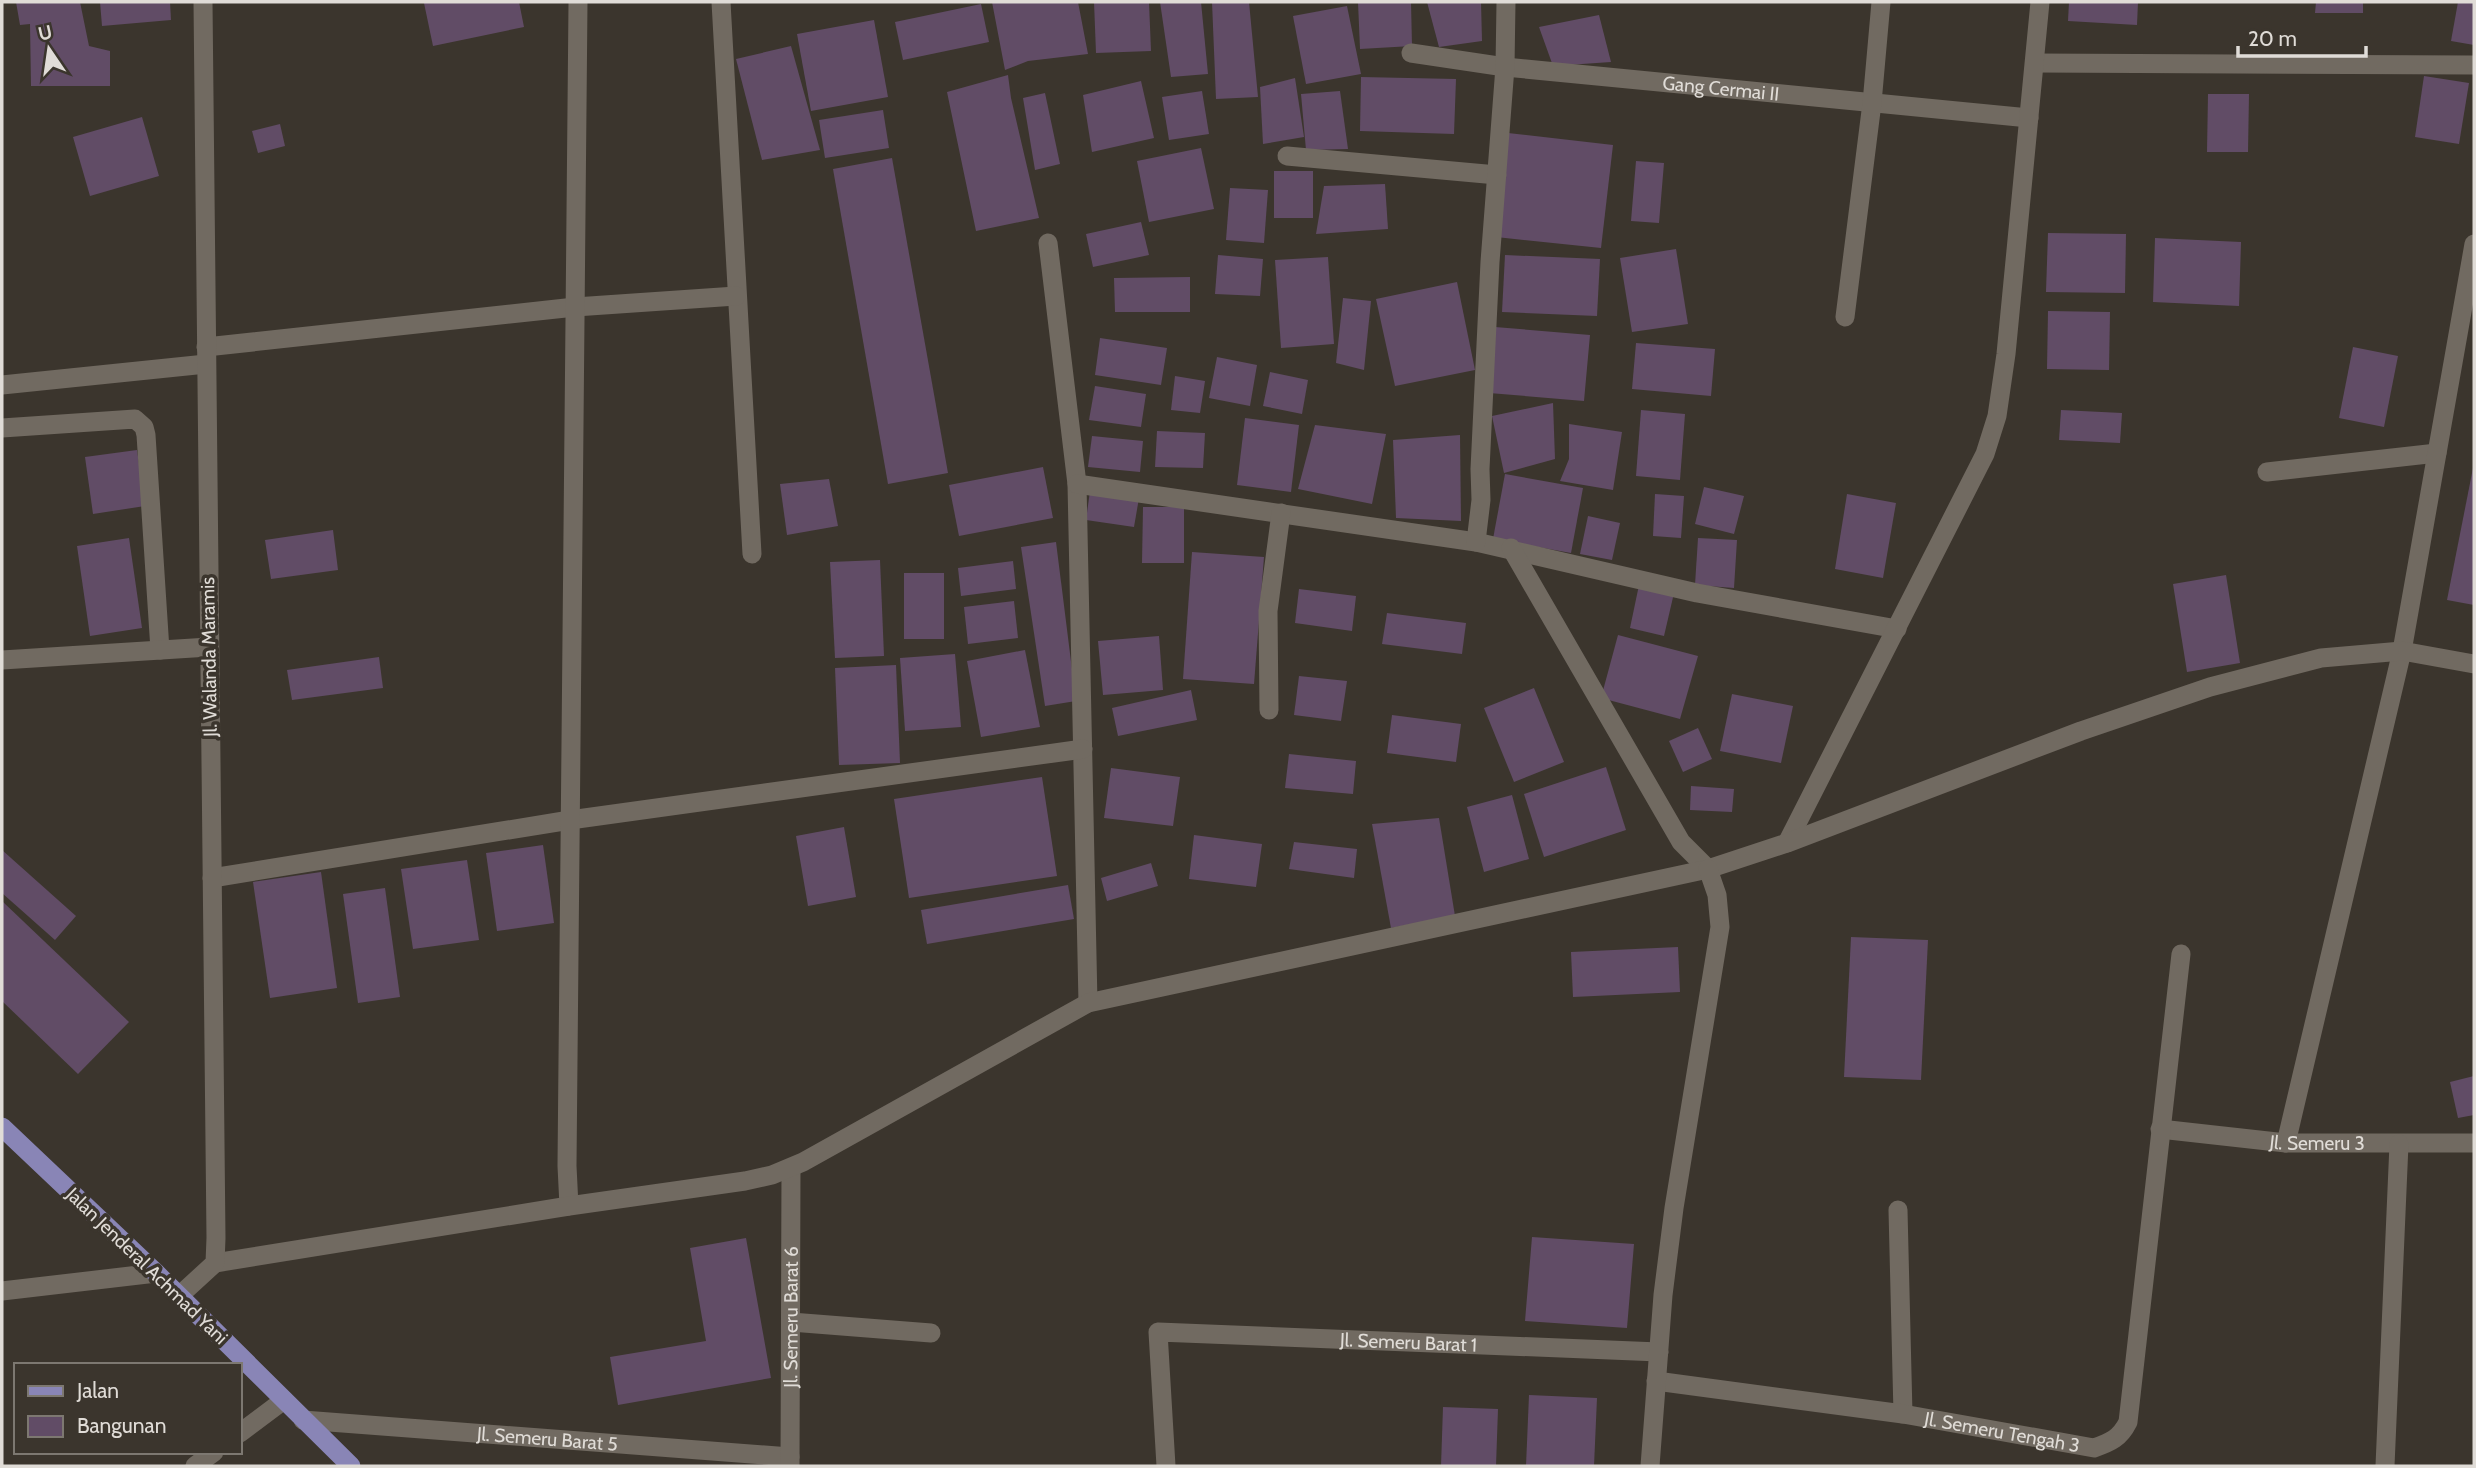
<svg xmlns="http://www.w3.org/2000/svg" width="2476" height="1468" viewBox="0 0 2476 1468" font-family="Cabin,sans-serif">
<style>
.building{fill:#614c66}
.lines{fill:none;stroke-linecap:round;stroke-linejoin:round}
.minor{stroke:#716a61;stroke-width:19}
.tertiary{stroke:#716a61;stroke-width:19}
.primary{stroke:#8985b6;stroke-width:19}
.labels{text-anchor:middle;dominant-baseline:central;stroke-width:7;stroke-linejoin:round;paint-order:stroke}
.street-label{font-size:19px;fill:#e0dcd7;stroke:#3b352d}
</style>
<rect width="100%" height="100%" fill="#3b352d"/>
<g class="building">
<path d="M16 2H80L89 46 110 51V86H31L30 24 20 25Z"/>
<path d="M100 2H170L171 20 102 26Z"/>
<path d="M433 2H519L524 27 433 46 424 3Z"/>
<path d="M992 2H1078L1088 54 1028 61 1005 70Z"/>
<path d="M1094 2H1149L1151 51 1096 53Z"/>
<path d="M1160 2H1201L1208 74 1171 77Z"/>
<path d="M1212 2H1249L1258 97 1216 99Z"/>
<path d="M1358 2H1411L1412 46 1360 49Z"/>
<path d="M1427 2H1481L1482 41 1439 47Z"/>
<path d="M2069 2H2138L2137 25 2068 21Z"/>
<path d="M2316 2H2363V13H2315Z"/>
<path d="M2458 2H2474V45L2451 41Z"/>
<path d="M981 4 989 42 903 60 895 22Z"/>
<path d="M1347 6 1361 74 1306 84 1293 16Z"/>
<path d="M1599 15 1611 62 1553 66 1539 27Z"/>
<path d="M874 20 888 97 811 111 797 34Z"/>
<path d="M791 46 820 150 762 160 736 59Z"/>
<path d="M1008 75 1011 98 1039 218 976 231 947 92Z"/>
<path d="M2424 76 2469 83 2459 144 2415 137Z"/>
<path d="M1361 77 1456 79 1454 134 1360 131Z"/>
<path d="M1295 78 1304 137 1263 144 1260 87Z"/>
<path d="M1141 81 1154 138 1092 152 1083 95Z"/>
<path d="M1202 91 1209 134 1169 140 1162 97Z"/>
<path d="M1340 91 1348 149 1306 150 1301 94Z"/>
<path d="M1045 93 1060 164 1035 170 1023 98Z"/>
<path d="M2208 94H2249L2248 152H2207Z"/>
<path d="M883 110 889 148 825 158 819 120Z"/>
<path d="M142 117 159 176 90 196 73 137Z"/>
<path d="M280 124 285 146 258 153 252 131Z"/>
<path d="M1508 133 1613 145 1601 248 1496 237Z"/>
<path d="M1201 148 1214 209 1149 222 1137 161Z"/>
<path d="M892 158 948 473 888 484 833 169Z"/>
<path d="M1636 161 1664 163 1659 223 1631 221Z"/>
<rect x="1274" y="171" width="39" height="47"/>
<path d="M1385 184 1388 229 1316 234 1324 186Z"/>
<path d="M1230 188 1268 190 1264 243 1226 240Z"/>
<path d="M1141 222 1149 255 1093 267 1086 234Z"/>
<path d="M2048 233 2126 234 2125 293 2046 292Z"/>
<path d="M2155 238 2241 242 2239 306 2153 302Z"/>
<path d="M1676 249 1688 324 1632 332 1620 258Z"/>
<path d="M1218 255 1263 259 1260 296 1215 294Z"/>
<path d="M1505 255 1600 259 1597 316 1502 312Z"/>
<path d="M1328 257 1334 344 1281 348 1275 260Z"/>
<path d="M1190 277V312H1115L1114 278Z"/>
<path d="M1457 282 1475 370 1395 386 1376 299Z"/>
<path d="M1343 298 1371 301 1364 370 1336 363Z"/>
<path d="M2048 311 2110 312 2109 370 2047 369Z"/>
<path d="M1495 327 1590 335 1584 401 1489 393Z"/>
<path d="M1100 338 1167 348 1161 385 1095 375Z"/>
<path d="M1636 343 1715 349 1711 396 1632 389Z"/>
<path d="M2353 347 2398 356 2384 427 2339 418Z"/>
<path d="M1217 357 1257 365 1250 406 1209 398Z"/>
<path d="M1270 372 1308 380 1302 414 1263 406Z"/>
<path d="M1175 376 1205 381 1200 413 1171 410Z"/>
<path d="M1095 386 1146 394 1141 427 1089 420Z"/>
<path d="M1553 403 1555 459 1504 473 1492 416Z"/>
<path d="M1641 410 1685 414 1680 480 1636 476Z"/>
<path d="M2061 410 2122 413 2120 443 2059 440Z"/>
<path d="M1245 418 1299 425 1291 492 1237 485Z"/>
<path d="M1569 424 1622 432 1613 490 1560 481 1569 459Z"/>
<path d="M1315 425 1386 434 1372 504 1298 489Z"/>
<path d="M1157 431 1205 433 1203 468 1155 467Z"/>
<path d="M1460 435 1461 521 1396 518 1393 440Z"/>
<path d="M1092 436 1143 441 1140 472 1088 467Z"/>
<path d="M137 450 145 506 93 514 85 457Z"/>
<path d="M1043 467 1053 518 959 536 949 485Z"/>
<path d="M2473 468H2474V605L2447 600Z"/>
<path d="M1505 474 1583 488 1571 553 1493 539Z"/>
<path d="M829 479 838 526 787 535 780 484Z"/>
<path d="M1704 487 1744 496 1734 534 1695 524Z"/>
<path d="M1090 491 1139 498 1134 527 1086 520Z"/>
<path d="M1655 494 1684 496 1681 538 1653 536Z"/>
<path d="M1847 494 1896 503 1883 578 1835 569Z"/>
<path d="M1143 507H1184V563H1142Z"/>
<path d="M1588 516 1620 523 1612 560 1580 554Z"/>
<path d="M333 530 338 570 271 579 265 540Z"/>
<path d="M129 538 142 628 90 636 77 546Z"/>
<path d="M1698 538 1737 540 1734 588 1695 585Z"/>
<path d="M1056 542 1076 701 1045 706 1021 547Z"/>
<path d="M1192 552 1264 557 1254 684 1183 679Z"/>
<path d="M880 560 884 656 835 658 830 562Z"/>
<path d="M1013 561 1016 589 961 596 958 568Z"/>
<rect x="904" y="573" width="40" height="66"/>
<path d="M2226 575 2240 663 2187 672 2173 584Z"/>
<path d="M1639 585 1674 593 1664 636 1630 628Z"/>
<path d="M1299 589 1356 596 1352 631 1295 623Z"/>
<path d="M1014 601 1018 638 968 644 964 607Z"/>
<path d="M1387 613 1466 623 1462 654 1382 644Z"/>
<path d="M1618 635 1698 656 1680 719 1601 698Z"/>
<path d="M1159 636 1163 690 1103 695 1098 641Z"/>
<path d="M1025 650 1040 727 981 737 967 661Z"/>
<path d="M955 654 961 727 905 731 900 658Z"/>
<path d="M379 657 383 688 292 700 287 670Z"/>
<path d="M896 665 900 763 839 765 835 668Z"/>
<path d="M1299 676 1347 681 1341 721 1294 715Z"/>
<path d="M1534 688 1564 762 1514 782 1484 708Z"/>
<path d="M1191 690 1197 720 1118 736 1112 708Z"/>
<path d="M1732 694 1793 706 1781 763 1720 751Z"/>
<path d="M1392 715 1461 724 1456 762 1387 753Z"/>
<path d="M1698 728 1712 759 1683 772 1669 741Z"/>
<path d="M1289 754 1356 761 1353 794 1285 788Z"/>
<path d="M1606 767 1626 830 1544 857 1524 794Z"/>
<path d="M1111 768 1180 777 1173 826 1104 818Z"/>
<path d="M1042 777 1057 876 909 898 894 799Z"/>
<path d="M1691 786 1734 789 1732 812 1690 810Z"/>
<path d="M1512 795 1529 859 1484 872 1467 807Z"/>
<path d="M1439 818 1455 916 1391 928 1372 824Z"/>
<path d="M844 827 856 897 808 906 796 836Z"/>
<path d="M1194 835 1262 844 1256 887 1189 879Z"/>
<path d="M1294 842 1357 849 1354 878 1289 869Z"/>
<path d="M543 845 554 923 497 931 486 853Z"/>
<path d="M2 850 76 916 55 940 2 893Z"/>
<path d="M467 860 479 940 413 949 401 869Z"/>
<path d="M1151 863 1158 886 1107 901 1101 878Z"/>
<path d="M321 872 337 988 270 998 253 882Z"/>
<path d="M1068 885 1074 919 927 944 921 910Z"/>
<path d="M385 888 400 997 358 1003 343 894Z"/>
<path d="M2 901 129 1022 78 1074 2 1001Z"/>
<path d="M1851 937 1928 940 1921 1080 1844 1077Z"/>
<path d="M1678 947 1680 992 1573 997 1571 952Z"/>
<path d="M2474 1076V1115L2458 1118 2450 1082Z"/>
<path d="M1532 1237 1634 1244 1627 1328 1525 1321Z"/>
<path d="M746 1238 771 1378 618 1405 610 1357 706 1341 690 1248Z"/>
<path d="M1529 1395 1597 1398 1594 1466H1526Z"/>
<path d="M1443 1407 1498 1409 1496 1466H1441Z"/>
</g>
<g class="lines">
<g class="minor">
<path d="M721 2 752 554"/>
<path id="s1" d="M1411 53 1505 67 2029 118"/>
<path d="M2035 63 2474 65"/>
<path d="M1287 156 1497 175"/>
<path d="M1048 243 1077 484 1088 1003"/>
<path d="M1845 317 1872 103 1881 2"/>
<path d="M206 347 575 307 736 296"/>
<path d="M2 385 206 364"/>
<path d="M2 428 135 419 144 427 146 435 160 650"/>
<path d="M2267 472 2437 453"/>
<path d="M1077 484 1476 542 1697 593 1897 629"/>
<path d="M1476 542 1481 500 1480 469 1490 262 1505 67 1506 2"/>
<path d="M1511 548 1681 842 1708 869"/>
<path d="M2 660 209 647"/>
<path d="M1269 710 1268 611 1281 513"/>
<path d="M212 878 570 820 1083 749"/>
<path id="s2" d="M2160 1129 2286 1143H2474"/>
<path d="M2286 1143 2402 651 2474 244"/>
<path d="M569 1206 567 1166 578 2"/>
<path d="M1898 1210 1903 1414"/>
<path d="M2 1291 156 1273"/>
<path d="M791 1322 931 1333"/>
<path id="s3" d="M1656 1381 1903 1414 2094 1448C2111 1442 2120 1438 2128 1422L2181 954"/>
<path id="s4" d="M303 1420 790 1457"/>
<path d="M240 1433 284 1400"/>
<path d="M195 1466 214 1452"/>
<path id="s5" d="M790 1466 791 1168"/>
<path id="s6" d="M1166 1466 1158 1332 1659 1352"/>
<path d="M2385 1466 2399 1144"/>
</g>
<g class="tertiary">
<path d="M1787 843 1985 454 1997 416 2006 354 2040 2"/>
<path d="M215 1263 569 1206 745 1181 772 1175 803 1162 1088 1003 1708 869 1787 843 2081 731 2210 687 2321 658 2402 651 2474 664"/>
<path d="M179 1296 215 1263 216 1238 203 2"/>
<path d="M1650 1466 1663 1295 1674 1208 1720 927 1717 895 1708 869"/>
</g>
<path class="primary" d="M2 1127 156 1273 351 1466"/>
</g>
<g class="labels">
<g class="street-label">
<text stroke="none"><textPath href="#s1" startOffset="312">Gang Cermai II</textPath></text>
<text transform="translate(209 657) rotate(-91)">Jl. Walanda Maramis</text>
<text stroke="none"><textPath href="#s2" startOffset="158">Jl. Semeru 3</textPath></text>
<text transform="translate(147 1266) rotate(44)">Jalan Jenderal Achmad Yani</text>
<text stroke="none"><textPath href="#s5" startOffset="149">Jl. Semeru Barat 6</textPath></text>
<text stroke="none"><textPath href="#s6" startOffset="385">Jl. Semeru Barat 1</textPath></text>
<text stroke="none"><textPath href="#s3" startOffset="350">Jl. Semeru Tengah 3</textPath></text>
<text stroke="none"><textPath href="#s4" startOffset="245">Jl. Semeru Barat 5</textPath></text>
</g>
</g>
<rect width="2476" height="1468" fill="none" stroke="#e0dcd7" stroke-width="7"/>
<rect x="14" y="1363" width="228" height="91" fill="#3b352d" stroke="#7d7871" stroke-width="2"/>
<rect x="28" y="1386" width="35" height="10" fill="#8985b6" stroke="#7d7871" stroke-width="2"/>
<text x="77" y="1398" font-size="21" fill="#e0dcd7">Jalan</text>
<rect x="28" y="1416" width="35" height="21" fill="#614c66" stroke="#7d7871" stroke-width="2"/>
<text x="77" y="1433" font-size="21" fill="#e0dcd7">Bangunan</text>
<g transform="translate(49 49) rotate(347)" stroke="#3b352d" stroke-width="5" paint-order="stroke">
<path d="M0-5L12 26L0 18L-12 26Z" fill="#e0dcd7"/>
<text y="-10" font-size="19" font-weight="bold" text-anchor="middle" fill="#e0dcd7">U</text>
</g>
<path d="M2238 46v10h128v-10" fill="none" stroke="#e0dcd7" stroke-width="3.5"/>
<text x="2248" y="46" font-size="21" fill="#e0dcd7" stroke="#3b352d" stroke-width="5" paint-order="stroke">20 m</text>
</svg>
